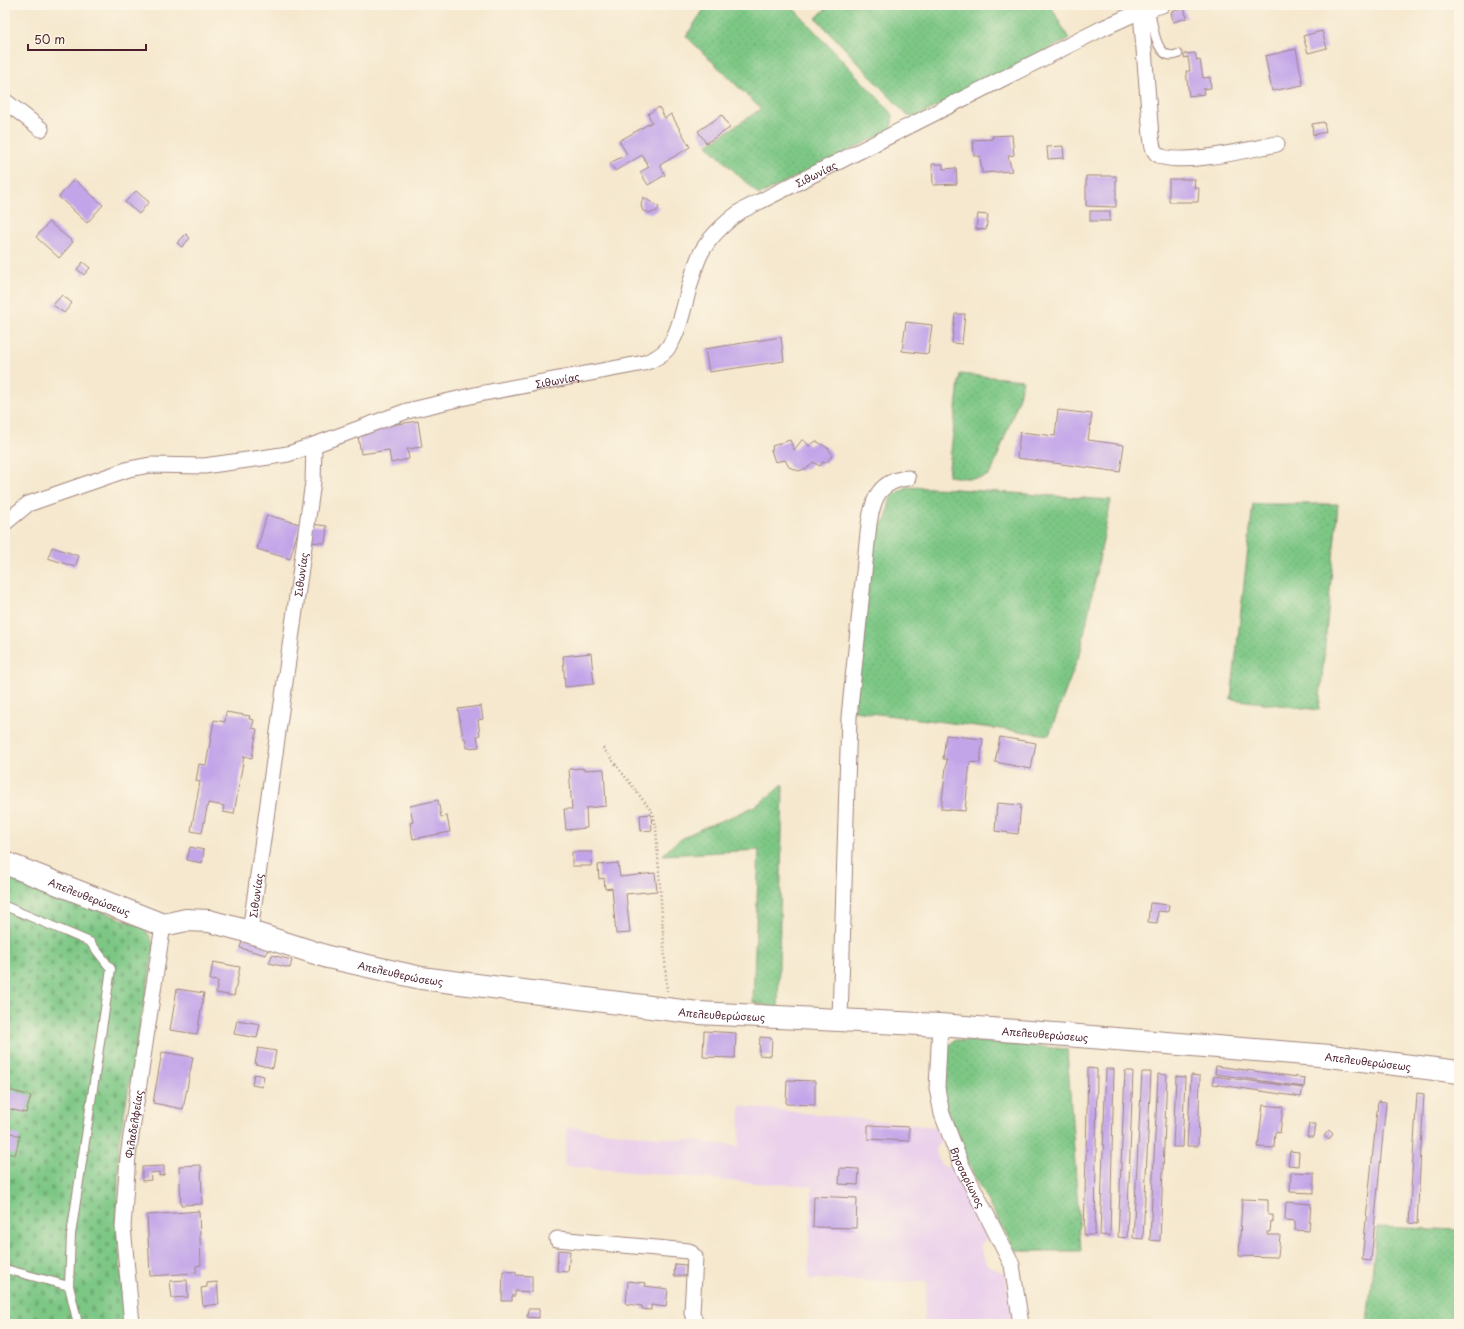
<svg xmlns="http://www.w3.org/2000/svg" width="1464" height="1329" viewBox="0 0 1464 1329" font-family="'Playpen Sans',sans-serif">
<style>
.built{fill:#ebd1eb}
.grass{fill:url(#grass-dots);stroke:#647358}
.cemetery{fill:url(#cemetery-stones);stroke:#647358}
.building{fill:#c2a5e9}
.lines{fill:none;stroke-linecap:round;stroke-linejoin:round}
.lane-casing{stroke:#a0847c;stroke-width:10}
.street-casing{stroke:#a0847c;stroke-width:17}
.secondary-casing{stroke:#a0847c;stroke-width:24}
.path{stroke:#a0847c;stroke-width:2.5;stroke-dasharray:1 3;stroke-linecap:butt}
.lane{stroke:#fff;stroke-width:8}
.street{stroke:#fff;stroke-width:15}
.secondary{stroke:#fff;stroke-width:22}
.labels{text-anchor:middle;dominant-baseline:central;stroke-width:3.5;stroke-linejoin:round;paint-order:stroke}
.street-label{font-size:10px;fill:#4a1f2b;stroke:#fcf5e5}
</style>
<defs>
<pattern id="grass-dots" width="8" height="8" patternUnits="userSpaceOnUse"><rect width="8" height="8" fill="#7dc785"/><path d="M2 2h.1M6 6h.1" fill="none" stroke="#6eaa73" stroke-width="1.8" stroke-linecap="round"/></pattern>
<pattern id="cemetery-stones" width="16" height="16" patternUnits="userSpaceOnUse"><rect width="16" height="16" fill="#7dc785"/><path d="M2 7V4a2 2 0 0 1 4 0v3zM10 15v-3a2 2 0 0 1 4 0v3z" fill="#6eaa73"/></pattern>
</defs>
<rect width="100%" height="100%" fill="#fcf5e5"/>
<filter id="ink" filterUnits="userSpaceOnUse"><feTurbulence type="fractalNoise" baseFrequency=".025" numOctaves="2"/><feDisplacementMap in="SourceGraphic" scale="8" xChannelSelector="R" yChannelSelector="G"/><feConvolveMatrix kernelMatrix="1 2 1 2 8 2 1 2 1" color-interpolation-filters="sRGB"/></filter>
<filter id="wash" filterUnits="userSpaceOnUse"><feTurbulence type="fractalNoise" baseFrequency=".012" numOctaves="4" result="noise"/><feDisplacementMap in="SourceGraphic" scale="16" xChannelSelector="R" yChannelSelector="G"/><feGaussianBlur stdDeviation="0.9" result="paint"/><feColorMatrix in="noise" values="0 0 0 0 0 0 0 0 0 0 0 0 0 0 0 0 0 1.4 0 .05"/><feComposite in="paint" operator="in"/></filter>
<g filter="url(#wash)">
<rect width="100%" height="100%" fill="#f5e8ce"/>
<path class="built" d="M740 1106 935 1127 941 1140 935 1150 941 1165 957 1170 989 1235 980 1246 986 1264 1005 1274 1014 1324H923L927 1282 808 1279 812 1186 755 1183 564 1166 567 1127 739 1146Z"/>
<g class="grass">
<path d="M707 5H790L891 112 893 116 891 130 759 195 707 145 761 109 686 36Z"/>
<path d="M830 5H1050L1069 39 916 117 908 116 816 18Z"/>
<path d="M960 374 1023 380 1017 404 992 471C985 483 960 477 948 476Z"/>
<path d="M907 487 956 489 1111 500 1081 650 1049 735 854 711 872 529 886 520 891 496Z"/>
<path d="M1253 504H1338L1319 710 1231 699Z"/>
<path d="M783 784 778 1009 753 1002 759 850 663 855C687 826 731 822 761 802 769 797 776 790 783 784Z"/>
<path d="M956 1040 1067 1049 1081 1251H1016C991 1208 929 1105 942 1056 944 1048 949 1044 956 1040Z"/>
<path d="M1377 1227 1459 1230V1324H1367Z"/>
</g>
<path class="cemetery" d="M5 872 142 927C149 933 153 940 154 949L119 1141 117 1228 126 1324H5Z"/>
<g id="blocks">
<g class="building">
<path d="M1184 8 1187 18 1173 22 1171 12Z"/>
<path d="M1322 31 1327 48 1308 53 1303 36Z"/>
<path d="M1296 49 1303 85 1272 91 1265 56Z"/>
<path d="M1195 53 1197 61 1200 60 1203 78 1210 77 1211 88 1203 89 1204 94 1189 96 1186 71H1190L1188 57 1184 58V54Z"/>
<path d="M659 107 665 118 671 114 690 147 660 165 665 175 648 185 640 172 649 167 642 155 615 171 610 163 627 154 619 141 652 122 648 114Z"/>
<path d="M722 115 730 128 706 143 698 131Z"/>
<path d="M1324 122 1326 132 1313 135 1312 124Z"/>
<path d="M1012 135 1014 155 1008 156 1012 171 982 173 980 156H974L973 140 993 139 992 136Z"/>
<path d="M1063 146 1064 158 1048 159 1047 147Z"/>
<path d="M932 164H943V169L956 168 957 184 933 185Z"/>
<path d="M1086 176H1116V207L1086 206Z"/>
<path d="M74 179 103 205 87 223 59 197Z"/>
<path d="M1169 179H1195L1194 188H1199L1198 202H1169Z"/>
<path d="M136 191 149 202 139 214 125 202Z"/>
<path d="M643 197 659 207 657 211 651 213 643 211 641 206Z"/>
<rect x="1090" y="211" width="20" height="10"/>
<path d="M978 214 988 215 986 230 976 229Z"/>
<path d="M49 222 73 242 59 258 36 237Z"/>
<path d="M186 234 190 238 182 247 177 243Z"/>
<path d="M83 262 90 268 84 275 77 269Z"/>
<path d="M62 295 72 303 64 313 53 305Z"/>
<path d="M955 314H965L962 344 952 343Z"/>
<path d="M906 322 932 325 928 354 902 351Z"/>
<path d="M781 337 784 361 709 372 705 349Z"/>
<path d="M1058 410 1092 414 1088 440 1124 445 1120 472 1017 458 1020 432 1055 436Z"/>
<path d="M418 421 422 447 407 449 409 459 391 463 389 450 361 454 357 430Z"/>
<path d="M790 440 794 450 802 440H804L809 446 816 441 828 448 832 454 831 457 826 463 823 462 820 466 813 462 807 468 799 471 789 467 785 460 775 462 771 450H773L772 446Z"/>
<path d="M267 515 300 524 290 559 257 549Z"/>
<path d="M311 524 327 526 325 543 309 542Z"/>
<path d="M52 547 79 556 75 567 48 558Z"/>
<path d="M591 653 594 684 565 687 563 656Z"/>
<path d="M481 706 483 719 478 720 480 735 477 736 479 747 467 748 465 738H463L458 709Z"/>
<path d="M226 712 250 716 249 719 254 720 252 728 257 729 252 758 244 756 234 814 223 812 224 806 208 803 202 833 191 831 200 782 196 781 199 764 206 765 214 720 225 722Z"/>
<path d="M946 735 983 739 980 763 970 762 965 811 941 809 947 759H943Z"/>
<path d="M1000 737 1036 743 1031 769 995 762Z"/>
<path d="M583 768V770L604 769 606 806 586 808 587 828 566 830 564 809H572L569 769Z"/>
<path d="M438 800 441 817 447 816 450 832 413 839 410 823 413 822 410 806Z"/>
<path d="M997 803 1021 805 1018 834 995 831Z"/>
<path d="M651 814 652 830 641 831 640 815Z"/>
<path d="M190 847 204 850 202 863 187 860Z"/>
<path d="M572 852H592L591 866H572Z"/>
<path d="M618 863 620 877 655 873 657 891 626 894 630 933 616 934 612 888 605 889 604 878 599 879 598 865Z"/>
<path d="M1150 903 1169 905 1168 912 1158 911 1157 923 1148 922Z"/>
<path d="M243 937 269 944 266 955 240 948Z"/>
<path d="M272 955 292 960 290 968 269 963Z"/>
<path d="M213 962 240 967 234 996 216 993 218 981 210 980Z"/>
<path d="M177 989 204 993 197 1034 170 1030Z"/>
<path d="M237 1020 260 1024 257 1038 234 1034Z"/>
<path d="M704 1031 736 1033 735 1058 703 1057Z"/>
<path d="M760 1037 772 1038 771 1056 759 1055Z"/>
<path d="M258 1048 276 1051 273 1068 255 1064Z"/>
<path d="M162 1052 193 1057 183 1109 153 1103Z"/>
<path d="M1216 1066 1305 1078 1304 1087 1215 1074Z"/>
<path d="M1088 1068 1097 1069 1095 1235H1084Z"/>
<path d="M1106 1069H1114L1110 1236 1100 1235Z"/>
<path d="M1125 1071H1133L1127 1238 1118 1237Z"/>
<path d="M1142 1072H1151L1143 1239 1133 1238Z"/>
<path d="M254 1074 264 1076 262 1087 252 1085Z"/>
<path d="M1158 1074 1167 1075 1160 1241 1150 1240Z"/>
<path d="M1191 1075 1200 1076 1198 1146H1187Z"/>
<path d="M1176 1076 1185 1077 1182 1147H1173Z"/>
<path d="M1214 1076 1303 1088 1301 1097 1213 1084Z"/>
<path d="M787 1080 815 1081V1105L786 1104Z"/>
<path d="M5 1089 31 1096 26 1113 5 1108Z"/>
<path d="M1417 1093 1424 1094 1417 1224 1409 1223Z"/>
<path d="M1378 1101 1386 1102 1371 1261 1362 1260Z"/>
<path d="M1263 1105 1283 1107 1280 1133 1275 1132 1274 1148 1258 1147Z"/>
<path d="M1309 1124H1316L1314 1137H1307Z"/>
<path d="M868 1125 909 1127V1141L868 1139Z"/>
<path d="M1329 1130 1333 1134 1329 1140 1324 1136Z"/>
<path d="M5 1131 20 1136 15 1155 5 1152Z"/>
<path d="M1290 1151 1299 1152 1298 1166 1288 1165Z"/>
<path d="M201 1165 202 1204 181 1205 179 1166Z"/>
<path d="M164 1166V1175L159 1176V1172L150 1173 151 1180 142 1181V1167Z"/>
<path d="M840 1168 859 1169 858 1185 839 1184Z"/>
<path d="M1291 1172 1314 1173V1193L1290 1192Z"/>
<path d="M814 1196 857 1198 856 1228 813 1227Z"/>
<path d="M1242 1199 1268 1200V1215H1273V1222L1271 1221 1270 1232H1267V1235H1280L1278 1257 1239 1256Z"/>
<path d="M1286 1202 1311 1204 1309 1231 1295 1230V1221L1285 1220Z"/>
<path d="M199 1211 201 1265 196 1266V1273L150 1276 147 1215Z"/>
<path d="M558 1250 570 1251 568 1272 557 1271Z"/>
<path d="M675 1264 686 1265V1276H674Z"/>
<path d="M503 1271 516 1272V1275L532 1276V1292L515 1291V1296H512V1301H502Z"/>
<path d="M187 1280 188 1297 172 1298 170 1281Z"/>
<path d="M628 1281 646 1283 645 1286 668 1289 666 1307 651 1305V1310L642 1309V1306L626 1304Z"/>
<path d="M217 1282 219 1304 203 1306 201 1288 207 1287V1283Z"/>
<path d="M528 1309H539V1318L527 1317Z"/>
</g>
</g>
</g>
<g filter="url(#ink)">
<use href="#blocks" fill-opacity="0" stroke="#a0847c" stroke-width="1"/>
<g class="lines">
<g class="lane-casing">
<g id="lane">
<path d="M1150 9C1153 23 1155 63 1178 54"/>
<path d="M5 906 90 942 111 969 71 1235 69 1286 78 1324"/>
<path d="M5 1269 69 1286"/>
</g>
</g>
<g class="street-casing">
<g id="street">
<path d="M1141 12 1151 136C1152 141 1152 149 1156 153 1171 169 1255 148 1277 144"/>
<path d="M5 101 41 129"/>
<path d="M5 523 28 504 129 469 150 465 204 466 262 458 288 454 314 445"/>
<path id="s1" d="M250 932 313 482 314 445 407 411 479 394 644 363C653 360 661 356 667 349 684 328 687 280 701 253 710 236 726 222 741 211L1103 28 1134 14 1162 5"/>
<path d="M840 1019 849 717 869 524C873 498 879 481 908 478"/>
<path id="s2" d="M940 1025 937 1088 942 1114 961 1164 1012 1265 1021 1324"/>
<path d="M557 1239 689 1251 695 1257 692 1313 696 1324"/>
<path id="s3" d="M132 1324 123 1227 128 1156 163 925"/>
</g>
</g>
<g class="secondary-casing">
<g id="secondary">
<path id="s4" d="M5 863 163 925 186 920 209 921 250 932 328 957 421 978 698 1013 940 1025 1330 1056 1459 1072"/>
</g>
</g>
<path class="path" d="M603 748 653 813 656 827 667 991"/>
<use href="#lane" class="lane"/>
<use href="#street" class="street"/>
<use href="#secondary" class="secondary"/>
</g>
</g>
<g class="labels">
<g class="street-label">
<text stroke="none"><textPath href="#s1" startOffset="1104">Σιθωνίας</textPath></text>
<text stroke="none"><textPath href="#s1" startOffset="744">Σιθωνίας</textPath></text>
<text stroke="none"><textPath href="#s1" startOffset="361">Σιθωνίας</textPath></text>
<text stroke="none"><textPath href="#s4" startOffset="91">Απελευθερώσεως</textPath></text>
<text stroke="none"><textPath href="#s1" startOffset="37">Σιθωνίας</textPath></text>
<text stroke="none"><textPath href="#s4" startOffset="415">Απελευθερώσεως</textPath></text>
<text stroke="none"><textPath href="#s4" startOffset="739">Απελευθερώσεως</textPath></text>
<text stroke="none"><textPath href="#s4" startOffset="1063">Απελευθερώσεως</textPath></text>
<text stroke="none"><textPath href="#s4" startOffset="1387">Απελευθερώσεως</textPath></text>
<text stroke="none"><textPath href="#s3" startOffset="201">Φιλαδελφείας</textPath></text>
<text stroke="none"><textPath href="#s2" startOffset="158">Βησσαρίωνος</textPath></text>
</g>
</g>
<rect width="1464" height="1329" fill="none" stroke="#fcf5e5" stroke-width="20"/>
<path d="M28 44v6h118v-6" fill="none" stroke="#4a1f2b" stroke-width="2"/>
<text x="34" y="44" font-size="12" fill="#4a1f2b" stroke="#fcf5e5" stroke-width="3" paint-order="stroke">50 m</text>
</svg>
